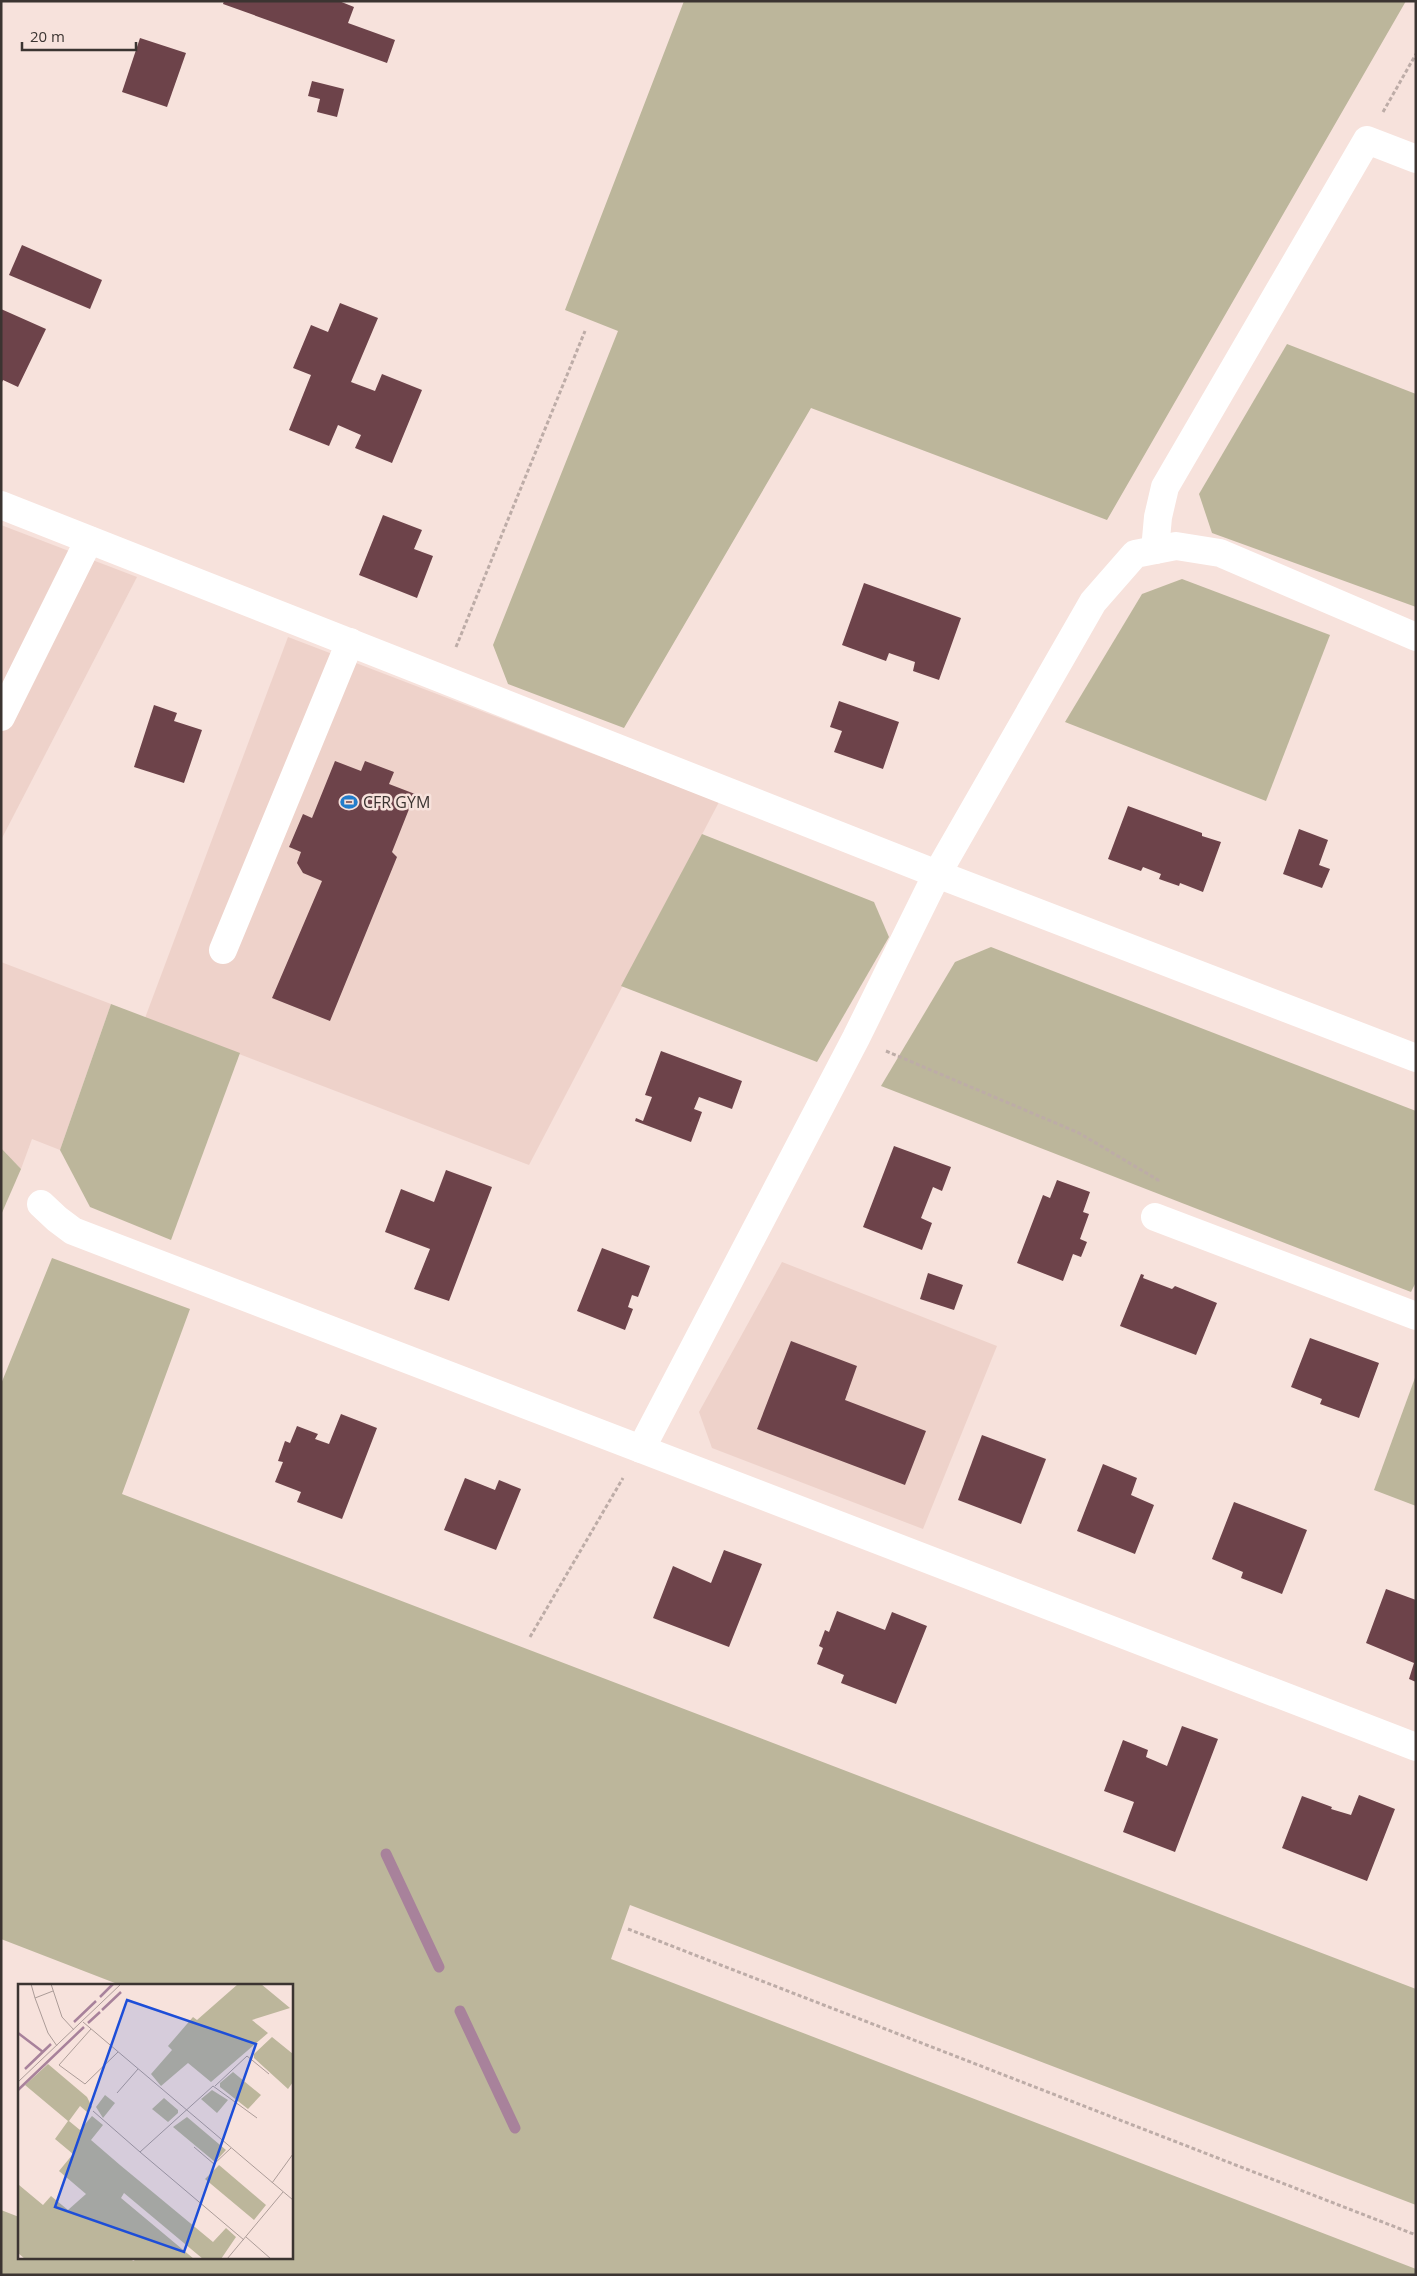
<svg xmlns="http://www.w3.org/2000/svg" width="1417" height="2276" viewBox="0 0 1417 2276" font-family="'Open Sans',sans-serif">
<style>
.built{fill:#eed2ca}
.green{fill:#bcb69b}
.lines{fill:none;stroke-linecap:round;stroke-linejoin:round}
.stream{stroke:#a8829b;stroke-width:11}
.building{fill:#6d434a}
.path{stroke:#bdaca7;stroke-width:3;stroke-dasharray:4 2.5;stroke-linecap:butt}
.minor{stroke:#fff;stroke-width:28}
.labels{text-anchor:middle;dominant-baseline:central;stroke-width:5;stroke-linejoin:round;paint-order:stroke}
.poi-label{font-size:16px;fill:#3b3431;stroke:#f7e2dc;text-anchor:start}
.inset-river{fill:none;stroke:#a8829b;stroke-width:2.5}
.inset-road{fill:none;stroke:#ac9c98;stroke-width:1}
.view{fill:#1d4ed8;fill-opacity:0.15;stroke:#1d4ed8;stroke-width:2.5}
.inset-edge{fill:none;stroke:#3b3431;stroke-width:2.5}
</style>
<rect width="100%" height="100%" fill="#f7e2dc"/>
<g class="built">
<path d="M1 525 137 577 1 840Z"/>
<path d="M288 637 719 802 529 1165 145 1018Z"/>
<path d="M1 962 111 1004 60 1150 32 1139 21 1169 1 1148Z"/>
<path d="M782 1262 997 1346 923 1529 712 1448 699 1412Z"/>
</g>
<g class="green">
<path d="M684 1H1406L1107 520 811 408 624 728 508 684 493 645 618 331 565 310Z"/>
<path d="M1287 344 1416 394V607L1212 533 1199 494Z"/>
<path d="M1182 579 1330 635 1266 801 1065 722 1142 594Z"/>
<path d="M702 834 874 902 889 937 817 1062 621 986Z"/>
<path d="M991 947 1416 1111V1282L1411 1292 881 1086 955 962Z"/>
<path d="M111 1004 240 1053 171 1240 90 1207 60 1150Z"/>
<path d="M1 1148 21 1169 1 1215Z"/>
<path d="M52 1258 190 1309 122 1494 1416 1989V2205L630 1905 611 1959 1416 2269V2275H1V2210L19 2217V2257H124L134 2261 136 2257H291V1985H120L1 1939V1384Z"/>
<path d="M1416 1375V1506L1374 1490Z"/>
</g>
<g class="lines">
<g class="stream">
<path d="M386 1854 439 1967"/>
<path d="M460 2011 515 2128"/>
</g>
</g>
<g class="building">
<path d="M224 1H339L354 7 348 23 395 40 387 63 223 4Z"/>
<path d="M140 38 186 53 167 107 122 92Z"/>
<path d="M312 81 344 89 337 117 317 112 320 99 308 96Z"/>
<path d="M22 245 102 280 90 309 9 275Z"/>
<path d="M340 303 378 318 351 382 375 391 382 374 422 390 392 463 355 448 361 435 338 425 329 446 289 430 311 375 293 368 311 325 328 332Z"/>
<path d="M1 309 46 329 18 387 3 380 1 384Z"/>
<path d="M383 515 422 530 414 549 433 556 417 598 359 575Z"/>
<path d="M864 583 961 618 939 680 913 671 915 662 889 653 886 661 842 645Z"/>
<path d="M839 701 899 722 883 769 834 752 842 731 830 727Z"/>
<path d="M154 705 177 713 174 721 202 730 184 783 134 767Z"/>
<path d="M335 761 361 771 365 761 394 772 389 784 415 794 392 852 397 857 330 1021 272 998 322 881 303 873 297 863 301 852 289 847 303 814 312 818Z"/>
<path d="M1128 806 1202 833V836L1221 842 1203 892 1180 883 1179 886 1159 879 1161 874 1143 867 1141 871 1108 859Z"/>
<path d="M1299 829 1328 840 1319 865 1330 869 1322 888 1283 874Z"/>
<path d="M661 1051 742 1081 732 1109 699 1097 694 1109 702 1112 691 1142 635 1121 636 1118 643 1121 652 1097 645 1095Z"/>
<path d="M894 1146 951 1167 942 1191 933 1187 921 1218 932 1223 922 1250 863 1227Z"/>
<path d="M446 1170 492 1187 449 1301 414 1289 430 1249 385 1232 401 1189 434 1202Z"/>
<path d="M1057 1180 1090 1192 1083 1212 1089 1214 1080 1239 1087 1242 1081 1257 1073 1254 1063 1281 1017 1263 1043 1195 1050 1198Z"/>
<path d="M602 1248 650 1266 638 1297 632 1295 628 1307 633 1309 625 1330 577 1311Z"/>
<path d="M928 1273 963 1285 954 1310 920 1299Z"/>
<path d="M1141 1274 1144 1275 1143 1278 1172 1289 1175 1286 1217 1303 1196 1355 1120 1326Z"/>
<path d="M1310 1338 1379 1363 1359 1418 1320 1404 1322 1399 1291 1387Z"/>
<path d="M791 1341 857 1366 845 1400 926 1431 905 1485 757 1429Z"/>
<path d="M341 1414 377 1428 342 1519 297 1502 301 1492 275 1482 283 1462 278 1461 285 1441 290 1443 297 1426 318 1434 315 1439 329 1444Z"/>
<path d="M982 1435 1046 1459 1021 1524 958 1500Z"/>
<path d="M1103 1464 1137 1478 1131 1495 1154 1505 1135 1554 1077 1531Z"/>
<path d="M465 1478 495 1490 499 1480 521 1489 496 1550 444 1530Z"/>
<path d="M1234 1502 1307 1530 1282 1594 1241 1578 1243 1572 1212 1559Z"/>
<path d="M724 1550 762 1564 729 1647 653 1618 673 1566 711 1583Z"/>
<path d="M1386 1589 1416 1600V1682L1409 1679 1414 1663 1366 1643Z"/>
<path d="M837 1611 885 1630 892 1612 927 1626 896 1704 841 1683 844 1675 817 1664 823 1648 819 1646 825 1630 829 1632Z"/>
<path d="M1182 1726 1218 1739 1175 1852 1123 1832 1134 1802 1104 1791 1123 1740 1148 1750 1146 1757 1167 1766Z"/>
<path d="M1359 1795 1395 1809 1367 1881 1282 1848 1302 1796 1332 1807 1331 1809 1351 1815Z"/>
</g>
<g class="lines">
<g class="path">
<path d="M1383 112 1416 54"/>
<path d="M456 647 585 331"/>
<path d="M886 1051 1079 1133 1158 1180V1184"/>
<path d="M530 1637 623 1478"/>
<path d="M628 1929 1416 2235"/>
</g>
<g class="minor">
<path d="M1 505 937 874 1416 1058"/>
<path d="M1155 550 1158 517 1165 487 1367 140 1416 159"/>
<path d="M1416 637 1220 553 1176 546 1135 554 1093 602 937 874 856 1038 641 1449 1416 1747"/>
<path d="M1 717 89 540"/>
<path d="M223 950 350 642"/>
<path d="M41 1204 57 1219 73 1231 641 1449"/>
<path d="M1155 1217 1416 1316"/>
</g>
</g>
<defs>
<g id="stadium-bare" transform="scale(1.35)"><path d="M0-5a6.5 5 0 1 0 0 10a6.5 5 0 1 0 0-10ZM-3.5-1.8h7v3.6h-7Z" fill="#237dcb" stroke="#f7e2dc" stroke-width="2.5" paint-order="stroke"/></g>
</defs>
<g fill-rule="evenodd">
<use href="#stadium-bare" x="349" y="802"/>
</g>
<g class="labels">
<g class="poi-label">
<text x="363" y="802">CFR GYM</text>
</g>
</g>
<g transform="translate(18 1984)">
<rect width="275" height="275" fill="#f7e2dc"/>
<path d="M220 0H243L272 24 234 36 250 49 193 98 170 79 143 102 133 90 154 66 150 62 175 33 179 36ZM254 53 275 70V98L270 105 236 74V70ZM30 80 69 113 74 123 69 128 62 122 51 137 62 146 74 132 85 141 73 156 102 181 195 258 208 244 218 253 203 275H185L106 209 103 214 176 275H7L0 269 1 201 25 221 33 212 50 226 68 210 41 187 55 170 37 155 50 137 7 101ZM215 88 243 111 230 125 202 103V99ZM194 106 210 116 199 129 183 115ZM87 111 97 119 85 134 78 123ZM146 114 160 126V129L150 138 134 125ZM169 133 208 166 197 178 155 143ZM201 181 248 221 236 236 187 195Z" fill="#bcb69b"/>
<path class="inset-river" d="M82 13 95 0M84 26 103 8M56 38 78 17M70 39 82 28M0 49 25 68M7 85 33 60M0 106 66 43"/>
<path class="inset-road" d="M13 0 17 14 35 7M33 0 44 33 56 46M17 14 30 49 39 62M65 38 275 216M73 45 41 81 67 100 100 68M0 98 103 0M197 102 229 72 251 90M99 109 120 85M75 127 122 168M176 163 196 180 213 164M254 199 275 170M228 253 253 275M226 256 122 168 195 102 239 134M209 275 265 208"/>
<path class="view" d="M109 16 238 60 166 268 37 223Z"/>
<rect width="275" height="275" class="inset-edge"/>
</g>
<rect width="1417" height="2276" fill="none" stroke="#3b3431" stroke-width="5"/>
<path d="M22 42v8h114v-8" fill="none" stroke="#3b3431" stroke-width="2.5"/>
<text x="30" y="42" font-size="15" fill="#3b3431" stroke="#f7e2dc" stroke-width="4" paint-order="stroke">20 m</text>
</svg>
